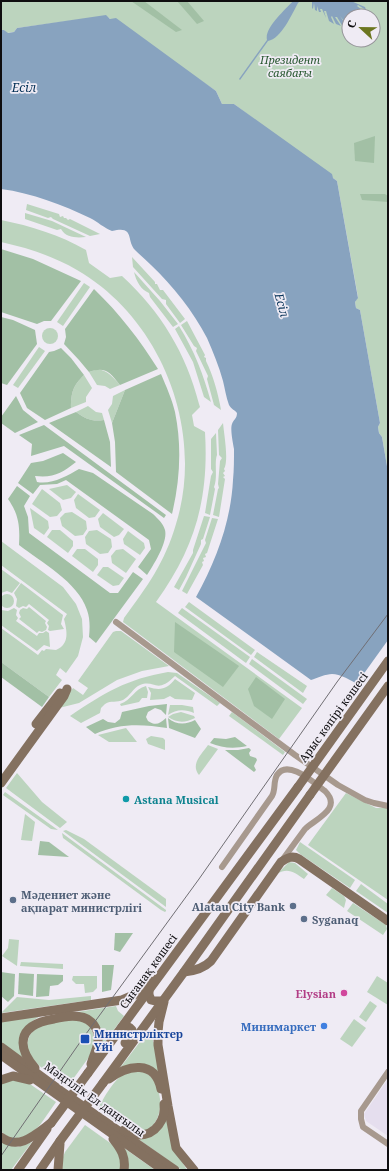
<svg xmlns="http://www.w3.org/2000/svg" width="389" height="1171" viewBox="0 0 389 1171" font-family="'Noto Serif',serif">
<style>
.built{fill:#e5deee}
.green{fill:#bcd4be;fill-rule:evenodd}
.forest{fill:#a2c0a5}
.water{fill:#88a3bf}
.pier{fill:#efebf4}
.lines{fill:none;stroke-linecap:round;stroke-linejoin:round}
.street{stroke:#a7998e;stroke-width:6}
.secondary{stroke:#847160;stroke-width:9}
.tram{stroke:#706e73;stroke-width:1}
.secondary-bridge{stroke:#847160;stroke-width:9}
.culture-dot{fill:#0f9aa8;stroke:#efebf4;stroke-width:1.5}
.service-dot{fill:#5c6f8a;stroke:#efebf4;stroke-width:1.5}
.hotel-dot{fill:#d1479c;stroke:#efebf4;stroke-width:1.5}
.shop-dot{fill:#3f7fe0;stroke:#efebf4;stroke-width:1.5}
.transit-dot{fill:#1a4fb4;stroke:#efebf4;stroke-width:1.5}
.labels{text-anchor:middle;dominant-baseline:central;stroke-width:3.5;stroke-linejoin:round;paint-order:stroke}
.park-label{font-size:11px;font-style:italic;fill:#285730;stroke:#efebf4}
.street-label{font-size:11px;fill:#0f0e10;stroke:#efebf4}
.culture-label{font-size:11px;font-weight:bold;fill:#0d838f;stroke:#efebf4;text-anchor:start}
.service-label{font-size:11px;font-weight:bold;fill:#4e5e75;stroke:#efebf4;text-anchor:start}
.hotel-label{font-size:11px;font-weight:bold;fill:#b23c85;stroke:#efebf4;text-anchor:end}
.shop-label{font-size:11px;font-weight:bold;fill:#366cbe;stroke:#efebf4;text-anchor:end}
.transit-label{font-size:11px;font-weight:bold;fill:#164399;stroke:#efebf4;text-anchor:start}
.water-label{font-size:12px;font-style:italic;fill:#032f55;stroke:#efebf4}
</style>
<rect width="100%" height="100%" fill="#efebf4"/>
<path class="built" d="M388 1079V1136L366 1121 364 1114Z"/>
<g class="green">
<path d="M1 1H388V472L382 437 379 433 378 427 380 423 360 310 356 308 355 302 358 297 337 181 234 104H222L216 91 106 16 17 28 14 32 7 33 4 30H1ZM349 16H373V40H349Z"/>
<path d="M27 204 59 214 60 217 63 216 64 218H66L68 220 70 219 100 234 90 236 53 219 51 217 48 218 26 210Z"/>
<path d="M25 213 52 221 86 237C77 238 66 238 61 229L57 230 25 219Z"/>
<path d="M1 220C31 226 60 235 86 250L89 263 110 278 122 276C161 312 186 353 199 404L200 407 192 415 194 426 205 432C209 499 195 548 156 602L302 708 279 739 123 622 124 618C147 587 165 562 176 524 205 431 162 319 77 270 53 256 28 248 1 242Z"/>
<path d="M132 257 155 282V284H157L160 290H163L185 319 180 323 166 304V300L162 299 133 267Z"/>
<path d="M134 272 160 301 178 324 173 327 150 297 149 293C141 290 136 281 134 272Z"/>
<path d="M84 283 90 287 63 326 57 322Z"/>
<path d="M187 321 205 355 204 357 206 358V361C213 375 218 393 221 410L214 405 207 379 208 376 196 351 197 348 194 346 181 325Z"/>
<path d="M179 326C195 352 203 374 211 402L204 397 193 362 175 329Z"/>
<circle cx="50" cy="336" r="8"/>
<path d="M39 347 45 351 18 388 13 385Z"/>
<path d="M98 369C108 371 113 377 120 385L110 389 105 386 97 385 89 372Z"/>
<path d="M84 375 92 388 86 397V402L71 408C71 392 73 386 84 375Z"/>
<path d="M125 390 112 423 108 410 112 404 113 396Z"/>
<path d="M88 406 96 412 102 413 104 420C92 422 86 419 76 412Z"/>
<path d="M223 423C224 434 229 461 224 469L225 471 223 473 225 476 223 477 225 479 219 517 213 515 218 489 219 488 218 484 220 461 222 458 219 455 218 430Z"/>
<path d="M216 433 217 455C214 463 218 477 214 487L215 489 210 515 205 513 211 476 213 472 211 469V439Z"/>
<path d="M67 485 76 492 71 498 63 500 49 489Z"/>
<path d="M42 489 60 503 62 510 57 516 50 517 32 504Z"/>
<path d="M78 494 100 510 95 517 89 518 76 508 74 500Z"/>
<path d="M30 508 48 521 49 528 44 535 34 528Z"/>
<path d="M72 512 86 521 87 529 83 535 75 536 62 526 60 518 65 513Z"/>
<path d="M103 513 124 529 119 535 114 537 100 527 98 519Z"/>
<path d="M204 516 210 517 203 539 201 540V544L186 577 179 590 174 587 193 553V550Z"/>
<path d="M212 518 218 519 207 553 205 554 206 557 203 558 204 561 202 562 203 565 187 594 182 591 206 543 205 540Z"/>
<path d="M52 530H60L73 541V546L68 553 47 537Z"/>
<path d="M97 530 111 539 112 547 108 553 100 554 86 544 85 537 89 531Z"/>
<path d="M128 531 144 543 145 548 140 555 124 544 123 539Z"/>
<path d="M1 541 63 587 76 604 82 619 83 637 78 656 66 673 60 668 56 675 62 680 49 697 1 662V628L38 655 42 650 44 651 46 649 56 650C70 644 67 631 64 619L67 614 1 565Z"/>
<path d="M77 549H85L98 559V565L93 572 72 556Z"/>
<path d="M123 549 136 559 126 573 112 563 111 556 116 550Z"/>
<path d="M103 567H108L124 578 119 585 113 586 97 575Z"/>
<path d="M1 569 20 583 12 593 7 591 1 593Z"/>
<path d="M21 583 63 615 61 624 64 629 50 631 48 630 49 626 47 623 49 620 29 604 26 607 23 606 19 608 16 606 17 599 14 593Z"/>
<circle cx="7" cy="601" r="7"/>
<path d="M189 602 255 650 251 655 185 607Z"/>
<path d="M29 607 46 621 45 623 47 627 46 630 42 632 39 631 37 633 19 619 21 617 19 613 20 610 23 608 27 609Z"/>
<path d="M14 608 17 610 16 615 18 618 16 621 37 636 39 633H43L46 631 49 633 50 647 44 645 37 651 1 625V610L8 611Z"/>
<path d="M182 608 250 657 246 663 178 613Z"/>
<path d="M116 631H121L169 666 142 671 117 680 79 703 59 708 73 688 83 695 88 688 78 681 113 632Z"/>
<path d="M257 652 307 686 303 693 254 657Z"/>
<path d="M252 659 307 699 303 704 249 664Z"/>
<path d="M168 672 177 673 220 703 217 706 175 676C156 695 155 679 140 685 133 688 130 696 123 700 117 703 111 700 105 704L101 708 100 713 81 723 70 716C104 693 127 679 168 672Z"/>
<path d="M175 679 195 693 192 700 175 699 170 696 164 699 150 700 151 693 148 687C161 691 167 689 175 679Z"/>
<path d="M146 686 148 692 147 698H142L139 702 121 706 120 704C132 700 134 689 146 686Z"/>
<path d="M170 705H182L193 707 194 713C185 709 176 709 168 715Z"/>
<path d="M181 712 194 716 195 718C185 723 177 723 168 717L173 714Z"/>
<path d="M232 712 285 752 283 755 229 716Z"/>
<path d="M126 728 137 742H109L98 735Z"/>
<path d="M151 736 163 738 165 740V750L148 744 146 739Z"/>
<path d="M208 745 218 749 199 775C190 764 202 754 208 745Z"/>
<path d="M17 773 42 802 67 822 60 828 6 788Z"/>
<path d="M5 792 58 830 51 829 3 795Z"/>
<path d="M346 793 376 808H388V900L308 845Z"/>
<path d="M25 814 35 822 32 841 21 840Z"/>
<path d="M66 830 84 839 166 899V907L63 831Z"/>
<path d="M62 833 166 910V911L165 912 161 910 63 838Z"/>
<path d="M300 842 355 880 350 888 300 854 296 850Z"/>
<path d="M289 862 295 863 308 874 304 879C295 873 288 867 277 874Z"/>
<path d="M361 884 388 904V913L356 891Z"/>
<path d="M332 888 344 896 346 900 344 908 326 895Z"/>
<path d="M353 903 386 925 387 929 383 935 347 911Z"/>
<path d="M9 939 19 940 17 966 2 956 8 948Z"/>
<path d="M21 962 63 964V969L20 966Z"/>
<path d="M73 976H97V988L93 992 85 993 84 984H76L72 980Z"/>
<path d="M377 976 388 983V1005L367 992Z"/>
<path d="M91 996V1000L1 1013 17 997 49 1000Z"/>
<path d="M370 1001 377 1006 366 1022 359 1017Z"/>
<path d="M116 1006 118 1011 124 1016 101 1047 99 1027 70 1013Z"/>
<path d="M42 1015C18 1029 23 1033 23 1059L1 1042V1021Z"/>
<path d="M79 1019 89 1025 96 1040 89 1057 68 1086C54 1076 19 1058 29 1037 31 1032 37 1027 42 1025 51 1021 69 1021 79 1019Z"/>
<path d="M354 1019 366 1028 352 1047 340 1039Z"/>
<path d="M149 1030 153 1033V1042L156 1043 161 1078 154 1071 120 1068Z"/>
<path d="M142 1071C145 1073 149 1074 152 1078 162 1091 164 1114 152 1126 149 1129 144 1131 141 1131 125 1131 110 1117 98 1108 104 1098 115 1077 126 1073 130 1071 137 1072 142 1071Z"/>
<path d="M7 1079 27 1082 56 1102 40 1125 28 1136 12 1139 4 1134 1 1131V1084Z"/>
<path d="M166 1112 176 1152 187 1170H182L134 1136 141 1138Z"/>
<path d="M85 1125 113 1145 120 1154V1170H62L63 1157 65 1152Z"/>
<path d="M1 1141 18 1147 32 1142 11 1170H1Z"/>
<path d="M124 1148 155 1170H126Z"/>
</g>
<g class="forest">
<path d="M131 1H144L182 30 176 32Z"/>
<path d="M177 1H187L204 21 197 24Z"/>
<path d="M375 136 374 163 355 161 354 143Z"/>
<path d="M360 194H385L388 196V202L362 200Z"/>
<path d="M1 249 33 259 81 281 51 321H44L37 324 1 312Z"/>
<path d="M94 289C120 314 139 339 158 369L120 385C110 372 105 366 89 372L79 360 64 344 66 337 65 329Z"/>
<path d="M1 317 13 320 35 330 37 344 7 385 1 383Z"/>
<path d="M61 348 71 358 84 375C73 386 71 392 71 408L45 420 27 408 20 393 49 352 54 351Z"/>
<path d="M161 374C166 386 172 399 175 412 182 446 180 480 172 514L116 472 115 442 112 423 125 390Z"/>
<path d="M16 396 23 410 38 422 15 433 1 423V417Z"/>
<path d="M76 412C86 419 92 422 104 420L110 442 111 467 49 423Z"/>
<path d="M44 425 166 515 164 518 64 446 31 456 32 444 19 435Z"/>
<path d="M63 453 76 462C62 473 54 478 35 476L37 482C51 485 67 476 79 469L93 473 153 514C158 519 163 523 165 530 168 542 154 564 147 575L138 567 151 549 149 540 66 480 57 484 40 485 33 494 18 483 31 463 43 461Z"/>
<path d="M17 486 30 496 24 506 28 517 29 533 110 593H118L133 572 143 579 96 643 89 637C90 628 90 618 87 610 78 582 41 562 19 545 20 526 19 515 8 499Z"/>
<path d="M175 622 239 666 223 687 174 652Z"/>
<path d="M1 662 49 697 42 707 1 677Z"/>
<path d="M256 677 285 699 272 719 254 706 248 689Z"/>
<path d="M167 704 166 715 161 710 155 708 148 712 146 717 148 721C156 726 159 724 166 718L167 728C142 724 119 723 95 734L86 727 103 719 108 722 115 723 120 719 122 712 149 706Z"/>
<path d="M168 718C176 725 186 725 195 720L201 729 195 738 169 728Z"/>
<path d="M235 737 247 746C234 749 222 748 210 743L214 738 226 739Z"/>
<path d="M249 748 251 750 249 753 250 756 256 758 257 760 254 766 256 770 254 772 225 750H238Z"/>
<path d="M40 841 49 842 69 857 38 855Z"/>
<path d="M115 933H133L120 952 114 950Z"/>
<path d="M102 965H114L111 990 102 992Z"/>
<path d="M1 972 15 974 14 996 8 1002 1 996Z"/>
<path d="M19 973 34 974 33 996 18 994Z"/>
<path d="M37 974 63 975V981L58 985 50 986 49 996 36 997Z"/>
</g>
<g class="water">
<path d="M293 1H300L298 3C292 14 281 39 268 41L240 80 239 79 267 40C264 28 285 10 293 1Z"/>
<path d="M312 1H351L365 7 366 10 358 5 357 6 367 14V16L356 10V11L363 16H358L353 12V13L356 16H351L349 14V20L345 16 349 22V27L340 16 348 28 343 27 337 17H335L341 26 336 24 332 16 331 17 334 24 329 21 326 11H324L326 18 322 9H320L321 12H319L317 6V11L315 10 314 3 313 9 312 8Z"/>
<path d="M106 15 110 19 116 18 216 91 222 104H234L332 174 333 178 337 181 358 298 355 302 356 308 360 310 380 423 378 427 379 433 382 437 388 472V707C375 697 348 674 332 674 326 674 317 678 311 680L196 597C216 561 231 521 233 480 234 470 234 459 234 449 233 443 230 429 232 424 233 420 237 419 237 413 235 410 231 409 229 405 226 397 225 389 223 381 219 366 213 352 207 338 193 311 173 286 151 265 146 260 140 255 135 250 126 240 135 225 112 231 104 228 98 222 90 218 63 205 32 193 1 189V30H4L8 33 14 32 17 28Z"/>
</g>
<path class="pier" d="M388 640V709L355 686Z"/>
<g class="lines">
<g class="street">
<path d="M116 622 295 755 338 785 365 800 374 803 388 806"/>
<path d="M222 867 272 796C276 789 273 782 277 775 288 758 315 784 325 791 343 809 315 819 305 829L283 859"/>
<path d="M388 1072 361 1111V1119L363 1127 388 1144"/>
</g>
<g class="secondary">
<path d="M36 724 60 693"/>
<path d="M1 783 64 696 67 689"/>
<path d="M184 972C194 971 204 968 211 961L281 862C287 858 292 855 299 859L388 921"/>
<path d="M149 990V995L151 1000 155 1001H163"/>
<path d="M164 1002 159 1022 158 1032V1045L168 1106 176 1148 194 1170"/>
<path d="M1 1018 122 1000 136 994 151 981"/>
<path d="M122 1027C127 1026 129 1026 132 1030L131 1036 125 1043"/>
<path d="M1 1047 61 1091 175 1170"/>
<path d="M1 1055 163 1170"/>
<path d="M35 1068C29 1061 23 1053 23 1043 23 1026 41 1021 54 1019 69 1015 90 1012 97 1031 101 1042 94 1054 91 1064"/>
<path d="M88 1073 298 787"/>
<path d="M109 1079C127 1065 155 1059 161 1089"/>
<path d="M1 1080 13 1076 30 1080"/>
<path d="M103 1083 184 972 310 795"/>
<path d="M124 1130C129 1132 134 1134 139 1135 156 1135 166 1119 164 1104"/>
<path d="M1 1137C19 1151 36 1134 51 1123"/>
<path d="M113 1139C121 1149 126 1157 124 1170"/>
<path d="M18 1170 47 1129"/>
<path d="M40 1170 60 1141"/>
<path d="M58 1170 60 1144"/>
</g>
<path class="tram" d="M1 1156 83 1038 199 879 337 682 388 614"/>
<g class="secondary-bridge">
<path d="M298 787 388 661"/>
<path d="M310 795 388 686"/>
<path d="M51 1123 88 1073"/>
<path d="M60 1141 103 1083"/>
</g>
</g>
<circle class="culture-dot" cx="126" cy="799" r="4"/>
<g class="service-dot">
<circle cx="13" cy="900" r="4"/>
<circle cx="293" cy="906" r="4"/>
<circle cx="304" cy="919" r="4"/>
</g>
<circle class="hotel-dot" cx="344" cy="993" r="4"/>
<circle class="shop-dot" cx="324" cy="1026" r="4"/>
<rect class="transit-dot" x="80" y="1034" width="10" height="10" rx="2"/>
<g class="labels">
<g class="park-label">
<text x="290" y="59">Президент<tspan x="290" dy="13">саябағы</tspan></text>
</g>
<g class="street-label">
<text transform="translate(333 717) rotate(-54)">Арыс көпірі көшесі</text>
<text transform="translate(148 971) rotate(-54)">Сығанақ көшесі</text>
<text transform="translate(95 1099) rotate(35)">Мәңгілік Ел даңғылы</text>
</g>
<g class="culture-label">
<text x="134" y="799">Astana Musical</text>
</g>
<g class="service-label">
<text x="21" y="894">Мәдениет және<tspan x="21" dy="13">ақпарат министрлігі</tspan></text>
<text x="285" y="906" text-anchor="end">Alatau City Bank</text>
<text x="312" y="919">Syganaq</text>
</g>
<g class="hotel-label">
<text x="336" y="993">Elysian</text>
</g>
<g class="shop-label">
<text x="316" y="1026">Минимаркет</text>
</g>
<g class="transit-label">
<text x="94" y="1033">Министрліктер<tspan x="94" dy="13">Үйі</tspan></text>
</g>
<g class="water-label">
<text x="24" y="87">Есіл</text>
<text transform="translate(282 305) rotate(75)">Есіл</text>
</g>
</g>
<rect width="389" height="1171" fill="none" stroke="#0f0e10" stroke-width="4"/>
<g transform="translate(361 28) rotate(292)"><circle r="19" fill="#efebf4" stroke="#959399"/>
<path d="M0-3L7 15L0 10L-7 15Z" fill="#6c7620"/>
<text y="-6" font-size="11" font-weight="bold" text-anchor="middle" fill="#0f0e10">С</text>
</g>
</svg>
